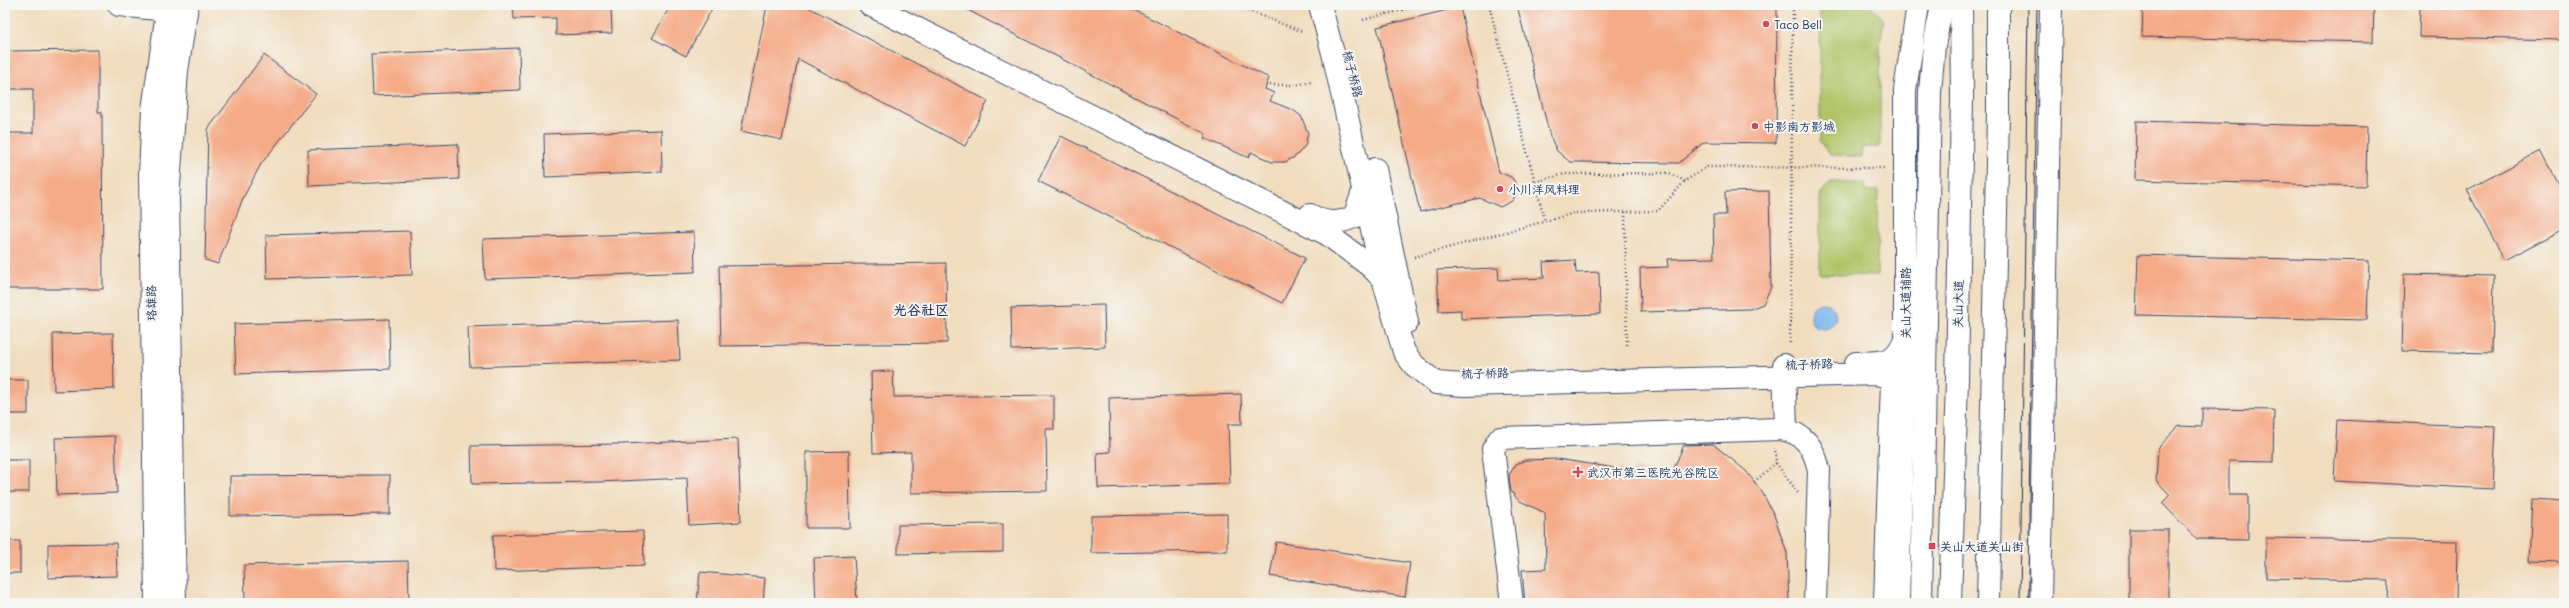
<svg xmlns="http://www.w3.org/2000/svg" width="2569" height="608" viewBox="0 0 2569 608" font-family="Delius,'LXGW WenKai TC',sans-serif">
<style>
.green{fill:#b0c468;stroke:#667a63}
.water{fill:#7db9f0;stroke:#4c74a7}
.building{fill:#f5ab88}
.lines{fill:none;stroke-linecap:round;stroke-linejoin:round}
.minor-casing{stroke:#3b496c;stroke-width:24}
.major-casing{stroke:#3b496c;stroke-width:24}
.highway-casing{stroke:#3b496c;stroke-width:24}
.path{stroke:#3b496c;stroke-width:2.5;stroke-dasharray:1 3;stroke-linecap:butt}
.minor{stroke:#fff;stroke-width:22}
.major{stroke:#fff;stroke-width:22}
.highway{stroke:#fff;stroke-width:22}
.tram{stroke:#1b2f5e;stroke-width:1}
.poi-dot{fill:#d1495b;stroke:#f6f6f2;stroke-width:1.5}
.labels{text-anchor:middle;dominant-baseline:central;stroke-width:4;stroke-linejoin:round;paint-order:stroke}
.poi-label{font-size:12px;fill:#1b2f5e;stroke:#f6f6f2;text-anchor:start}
.street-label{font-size:12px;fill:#1b2f5e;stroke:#f6f6f2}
.quarter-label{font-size:14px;font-weight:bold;fill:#1b2f5e;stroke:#f6f6f2}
</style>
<rect width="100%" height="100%" fill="#f6f6f2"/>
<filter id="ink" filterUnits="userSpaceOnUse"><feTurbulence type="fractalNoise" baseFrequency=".025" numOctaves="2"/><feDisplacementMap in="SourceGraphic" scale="8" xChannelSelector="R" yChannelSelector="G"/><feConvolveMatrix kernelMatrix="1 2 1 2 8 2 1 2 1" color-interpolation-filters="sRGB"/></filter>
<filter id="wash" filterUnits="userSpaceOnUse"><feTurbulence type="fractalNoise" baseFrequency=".012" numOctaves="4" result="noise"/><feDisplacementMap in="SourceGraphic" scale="16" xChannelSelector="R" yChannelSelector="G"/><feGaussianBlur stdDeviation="0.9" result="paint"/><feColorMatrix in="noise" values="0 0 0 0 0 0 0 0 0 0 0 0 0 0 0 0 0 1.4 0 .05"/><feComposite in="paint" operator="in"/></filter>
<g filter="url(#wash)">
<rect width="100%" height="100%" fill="#f1ddbe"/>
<g class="green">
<path d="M1820 5H1870L1884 20 1880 43V147H1862V157L1830 155 1820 142Z"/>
<path d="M1831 182 1864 183V190L1878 191 1877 276 1820 274V194Z"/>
</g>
<circle class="water" cx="1823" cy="316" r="13"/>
<g id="blocks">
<g class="building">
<path d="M513 5H611L612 33 556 35V18L514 19Z"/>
<path d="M671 5H714L686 56 652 38Z"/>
<path d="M773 5H804L988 101 965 146 798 59 782 140 741 131 767 6Z"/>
<path d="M958 5H1124L1269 78 1265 89 1274 93 1270 101 1293 110 1301 116 1308 133 1305 146 1296 156 1285 162H1272L1251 152 1249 158 1204 138 1206 134Z"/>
<path d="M1517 5H1777L1776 143 1704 142 1679 163 1570 162 1557 151 1550 136Z"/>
<path d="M2143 5H2374L2373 42 2142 37Z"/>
<path d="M2420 5H2564V40L2419 37Z"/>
<path d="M1460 7 1499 172 1511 177 1515 182 1516 195 1512 201 1500 207 1480 198 1420 212 1377 27Z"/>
<path d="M519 48 520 90 373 96 371 54Z"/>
<path d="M98 50V112H102L103 289H5V133H33V89H5V51Z"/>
<path d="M264 55 316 94 261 164 243 198 218 264 205 260 208 129Z"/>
<path d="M2136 121 2367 127 2366 186 2135 180Z"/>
<path d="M661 130 662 172 545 177 544 134Z"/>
<path d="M1061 136 1305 258 1282 303 1038 181Z"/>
<path d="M458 144 459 179 309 186 308 150Z"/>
<path d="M2540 151 2564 196V229L2504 260 2467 190Z"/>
<path d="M1769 191 1771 287 1763 304 1750 309 1641 312 1640 268 1668 267 1667 259 1714 258 1713 215H1726L1725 192Z"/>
<path d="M410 231 412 275 267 279 266 235Z"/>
<path d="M694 232 695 272 485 279 483 239Z"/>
<path d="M2138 255 2369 261 2367 320 2136 315Z"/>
<path d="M1575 260 1576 273 1599 272 1600 314 1461 319V310L1439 311 1437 270 1498 268 1499 280 1544 278 1543 262Z"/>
<path d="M946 263 947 343 721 346 719 266Z"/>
<path d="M2404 274 2494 276 2492 353 2402 351Z"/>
<path d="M1104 305 1105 347 1012 350 1011 308Z"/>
<path d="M389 319 390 369 236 374 234 324Z"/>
<path d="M678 320 680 360 470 367 468 327Z"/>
<path d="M113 333 114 389 54 391 53 334Z"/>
<path d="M893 371 894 397 1054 395V429H1046L1047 491 911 493V452L873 453 871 372Z"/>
<rect x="5" y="380" width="23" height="34"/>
<path d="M1241 394 1242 424H1228L1230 484 1098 488 1097 453 1110 452 1109 398Z"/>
<path d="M2202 409 2274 410 2273 462 2229 461V495H2248V540L2197 539 2162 503 2170 495 2156 480 2158 448 2179 426 2202 427Z"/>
<path d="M2337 420 2496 427 2493 489 2334 481Z"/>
<path d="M115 436 117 493 57 495 55 438Z"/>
<path d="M738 439 741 522 689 525 687 478 598 482 472 484 471 446 622 444Z"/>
<path d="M1713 444 1746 471 1762 492 1774 515 1787 553 1789 603H1525L1522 570 1546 569 1545 513 1518 500 1511 491 1509 475 1516 464 1526 460 1557 459 1603 466 1634 473 1635 467 1669 479 1684 445Z"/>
<path d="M849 451 850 528H806V452Z"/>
<rect x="5" y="460" width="24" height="32"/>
<path d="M390 475V514L230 516V476Z"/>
<path d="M2532 499 2564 501V562L2529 561Z"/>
<path d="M1227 514V551L1091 553V516Z"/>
<path d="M1003 524V552L898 554V525Z"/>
<rect x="2129" y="529" width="39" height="74"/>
<path d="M643 531 644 566 494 571 493 535Z"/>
<path d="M2266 538 2457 541 2456 603H2388L2389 580 2266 578Z"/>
<rect x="5" y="541" width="15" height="32"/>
<path d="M1276 542 1410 563 1405 597 1270 576Z"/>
<path d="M116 543 117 576 48 578V544Z"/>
<path d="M854 556 857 603H816L814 558Z"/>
<path d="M408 561 409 599 245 603 244 565Z"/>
<path d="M700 572 765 578 763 603H697Z"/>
</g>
</g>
</g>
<g filter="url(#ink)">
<use href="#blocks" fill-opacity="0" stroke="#3b496c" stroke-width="1"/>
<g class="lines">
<g class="minor-casing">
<g id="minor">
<path d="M119 5 186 12"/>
<path d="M870 5 1327 234 1370 266 1383 279"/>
<path d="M1320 5 1333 53 1383 279 1404 352 1414 365 1436 383 1464 385 1877 374C1897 379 1898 383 1903 402"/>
<path d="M1375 169 1407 322"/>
<path d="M1310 215C1327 224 1337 224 1354 217L1364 189"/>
<path d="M1856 363C1881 362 1895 365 1905 339"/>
<path d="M1784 365 1786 430"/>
<path d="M1512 603 1493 449 1500 438 1781 429C1805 433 1814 448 1819 470L1815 603"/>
<path d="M1885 603 1892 380"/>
</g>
</g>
<g class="major-casing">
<g id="major">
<path d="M156 603 150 174 153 110 168 5"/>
<path d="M175 603 168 199 177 71 187 5"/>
<path d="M1898 603 1905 339V90L1918 5"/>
<path d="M1950 603 1957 380 1962 98 1961 5"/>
<path d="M1988 603 1998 114V5"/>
<path d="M2040 603 2051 5"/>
</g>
</g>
<g class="highway-casing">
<path id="highway" d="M1921 603 1930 92 1934 46 1942 5"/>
</g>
<g class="path">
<path d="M1233 5 1301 31"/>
<path d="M1489 5 1545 221"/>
<path d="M1363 20 1421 5"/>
<path d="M1266 85H1294L1311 82"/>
<path d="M1535 182 1565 174 1669 173 1685 181"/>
<path d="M1625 212 1627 347"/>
<path d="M1414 257 1575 213 1658 211 1685 181 1707 167 1886 168"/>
<path d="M1790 343 1793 5"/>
<path d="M1776 463 1798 493"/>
<path d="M1754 482 1776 463 1775 448"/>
</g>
<use href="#minor" class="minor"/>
<use href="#major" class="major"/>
<use href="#highway" class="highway"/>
<g class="tram">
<path d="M2020 603 2028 5"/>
<path d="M2030 603 2029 504 2037 5"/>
</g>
</g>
</g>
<g class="poi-dot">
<circle cx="1766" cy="24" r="4"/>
<circle cx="1755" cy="126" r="4"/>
<circle cx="1500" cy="189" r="4"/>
<path d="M1576 466h4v4h4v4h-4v4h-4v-4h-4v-4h4z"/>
<rect x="1928" y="542" width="8" height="8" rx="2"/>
</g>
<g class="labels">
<g class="poi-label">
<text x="1774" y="24">Taco Bell</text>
<text x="1763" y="126">中影南方影城</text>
<text x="1508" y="189">小川洋风料理</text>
<text x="1587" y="472">武汉市第三医院光谷院区</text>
<text x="1940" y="546">关山大道关山街</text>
</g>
<g class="street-label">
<text transform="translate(1353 74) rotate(76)">梳子桥路</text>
<text transform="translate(151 303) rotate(-91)">珞雄路</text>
<text transform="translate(1905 303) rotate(-90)">关山大道辅路</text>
<text transform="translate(1958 304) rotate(-89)">关山大道</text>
<text transform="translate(1809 364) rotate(-2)">梳子桥路</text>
<text transform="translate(1485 373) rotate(-1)">梳子桥路</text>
</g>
<g class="quarter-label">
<text x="921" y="310">光谷社区</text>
</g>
</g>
<rect width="2569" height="608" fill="none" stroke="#f6f6f2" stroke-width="20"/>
</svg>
